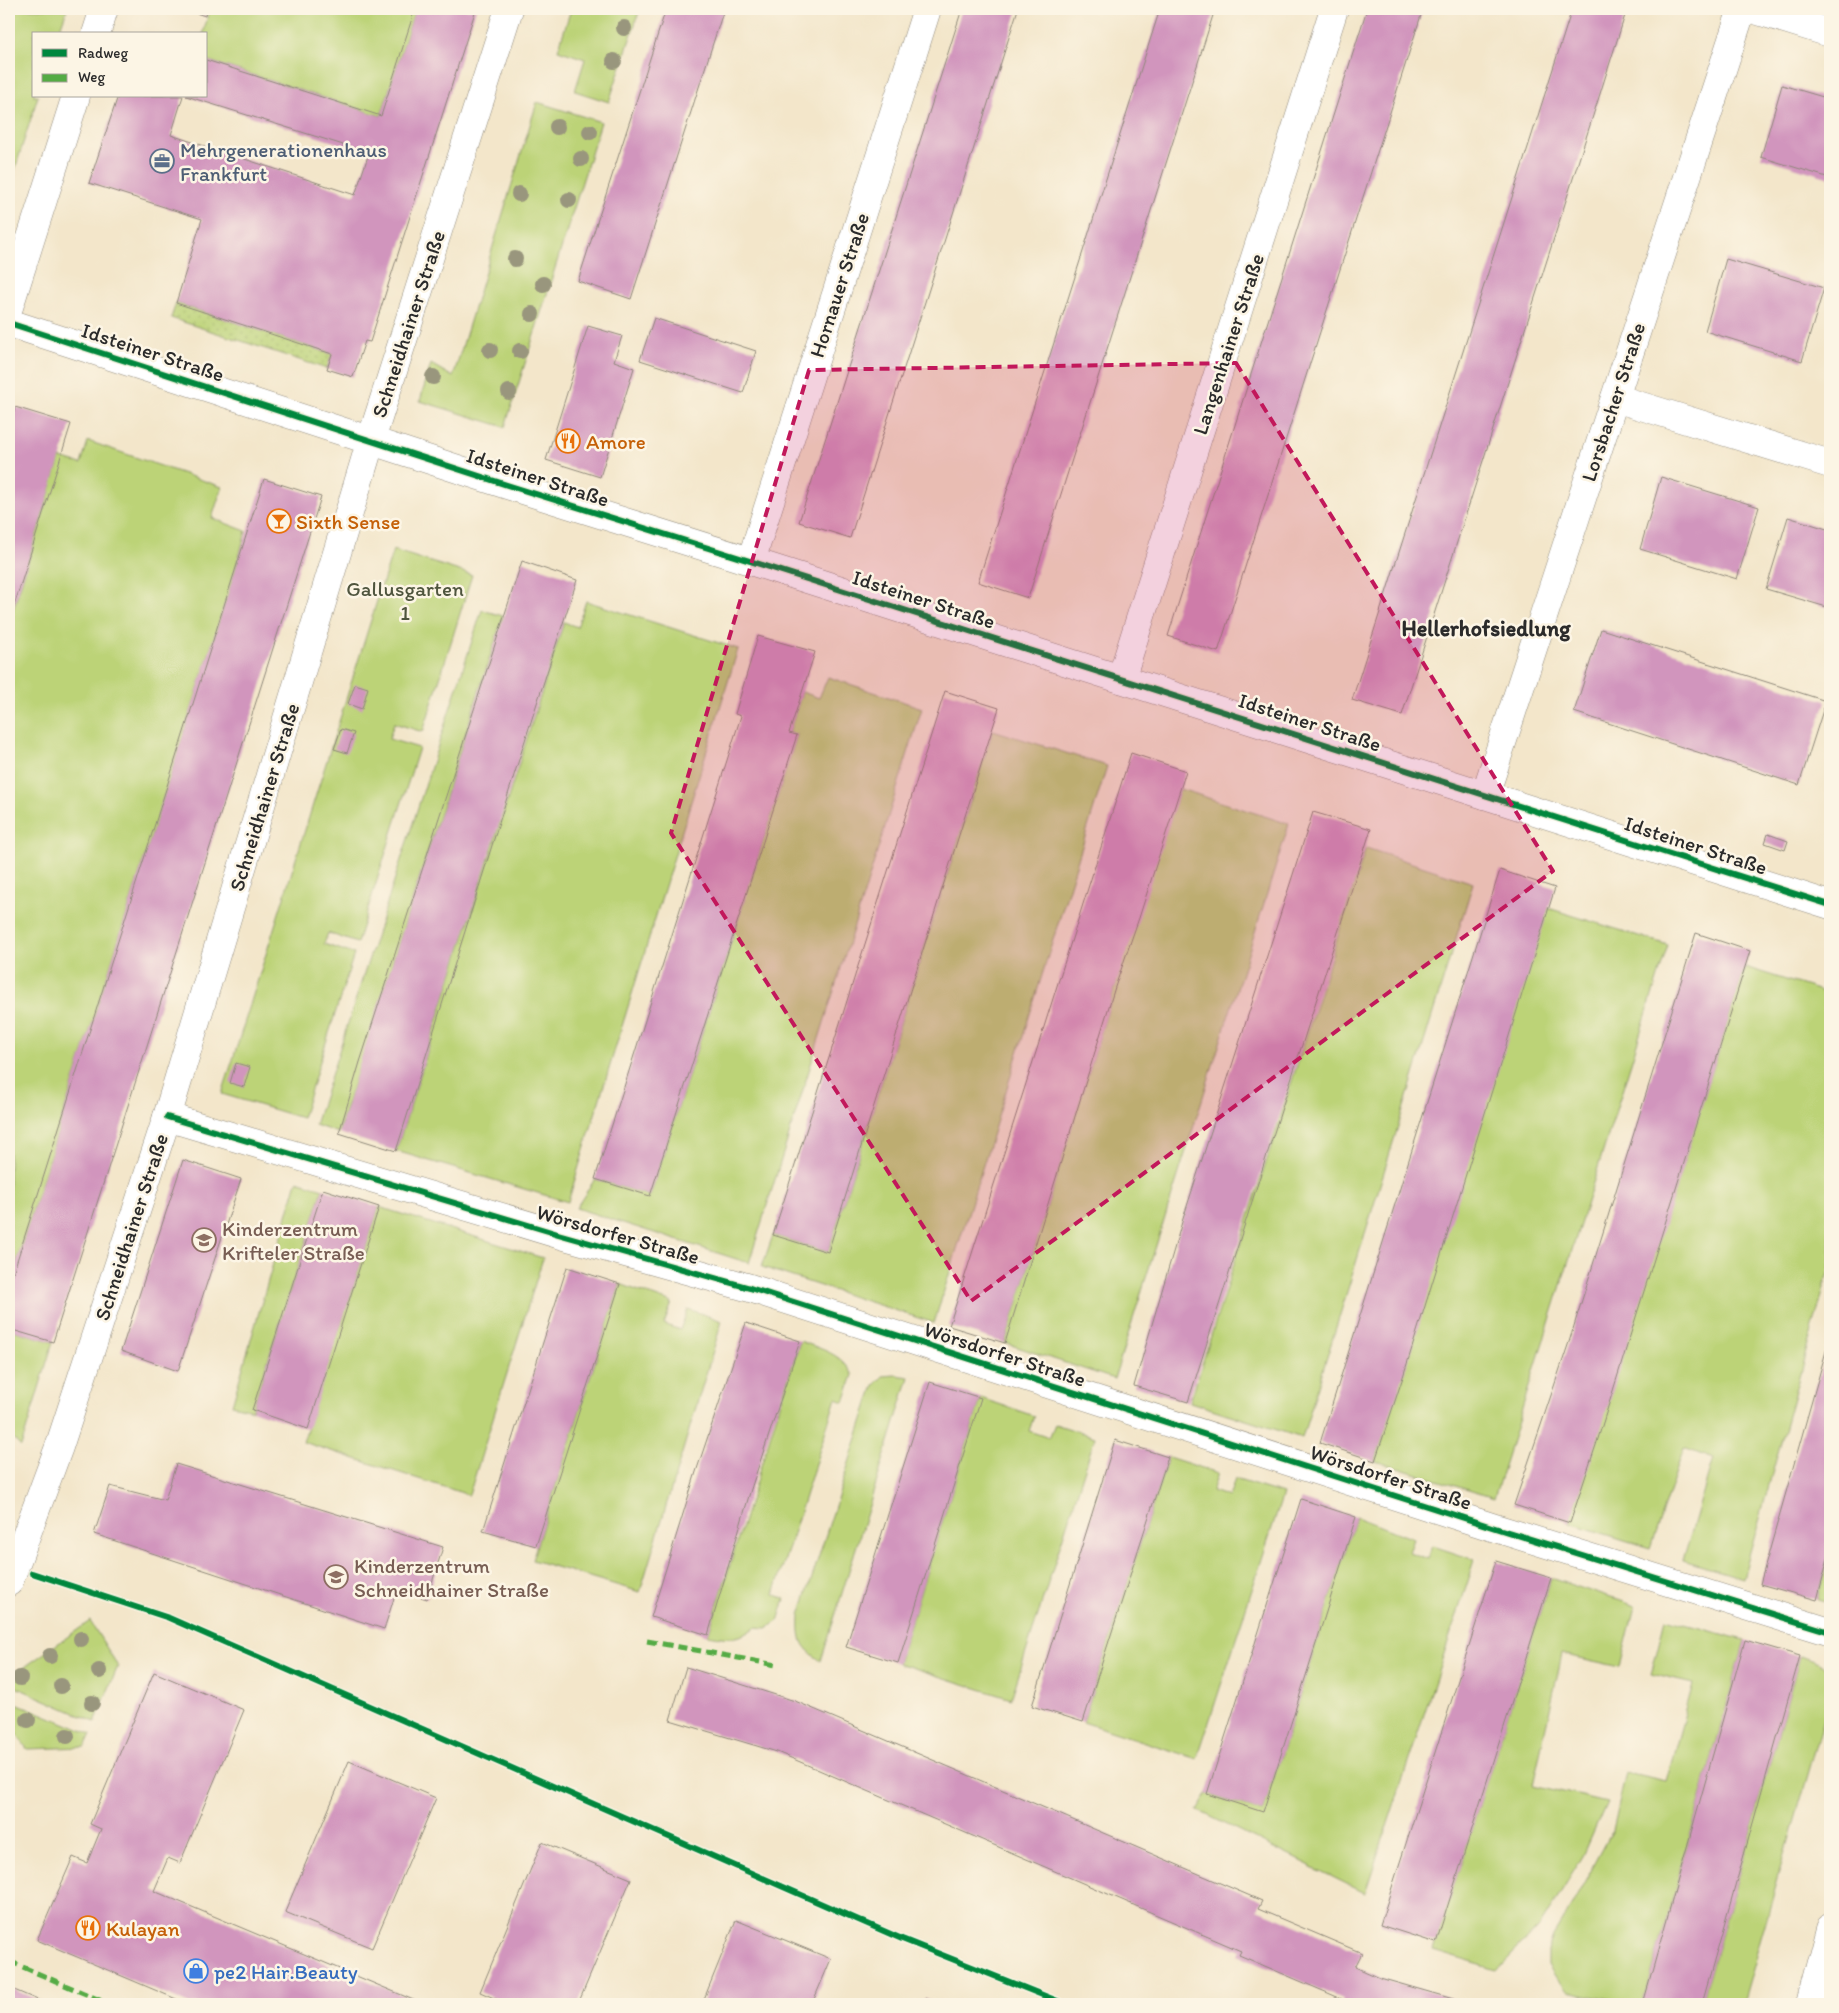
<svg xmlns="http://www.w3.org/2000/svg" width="1839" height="2013" viewBox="0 0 1839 2013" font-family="Itim,sans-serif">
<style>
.green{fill:#bcd377;stroke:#747f51}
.garden{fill:url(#garden-dots);stroke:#747f51}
.building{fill:#d195bd}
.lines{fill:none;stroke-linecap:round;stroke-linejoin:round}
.minor-casing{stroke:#8f887a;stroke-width:29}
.minor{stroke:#fff;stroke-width:28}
.quiet{stroke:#54ab44;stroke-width:5;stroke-dasharray:10 5;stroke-linecap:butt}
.cycleway-casing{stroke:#fcf5e5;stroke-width:9}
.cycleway{stroke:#00873e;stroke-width:6}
.tree{fill:#99967d}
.marked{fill:#c2185b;fill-opacity:0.2;stroke:#c2185b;stroke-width:4;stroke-dasharray:10 6;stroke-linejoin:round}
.labels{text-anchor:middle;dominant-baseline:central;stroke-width:5;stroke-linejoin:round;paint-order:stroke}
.service-label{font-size:21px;fill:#4e5e75;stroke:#fcf5e5;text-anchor:start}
.street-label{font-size:21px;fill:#2b2b2b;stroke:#fcf5e5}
.food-label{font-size:21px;fill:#c56008;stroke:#fcf5e5;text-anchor:start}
.park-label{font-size:21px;fill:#4f553e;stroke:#fcf5e5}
.education-label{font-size:21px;fill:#785e54;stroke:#fcf5e5;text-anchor:start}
.shop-label{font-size:21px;fill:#366cbe;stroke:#fcf5e5;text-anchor:start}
.neighbourhood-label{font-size:22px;font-weight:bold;fill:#2b2b2b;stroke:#fcf5e5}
</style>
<defs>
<pattern id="garden-dots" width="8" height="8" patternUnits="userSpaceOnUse" patternTransform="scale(1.25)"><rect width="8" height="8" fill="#bcd377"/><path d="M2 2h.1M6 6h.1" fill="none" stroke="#a2b567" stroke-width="1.8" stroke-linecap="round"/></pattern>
</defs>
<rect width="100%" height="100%" fill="#fcf5e5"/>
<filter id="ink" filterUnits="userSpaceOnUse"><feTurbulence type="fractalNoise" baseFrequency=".02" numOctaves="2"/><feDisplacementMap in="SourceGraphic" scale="10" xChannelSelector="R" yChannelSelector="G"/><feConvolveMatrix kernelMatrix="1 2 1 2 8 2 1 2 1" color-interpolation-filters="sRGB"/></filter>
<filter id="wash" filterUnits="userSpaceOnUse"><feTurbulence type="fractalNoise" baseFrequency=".0096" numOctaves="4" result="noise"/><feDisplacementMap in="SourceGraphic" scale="20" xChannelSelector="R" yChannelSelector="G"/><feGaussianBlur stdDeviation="1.12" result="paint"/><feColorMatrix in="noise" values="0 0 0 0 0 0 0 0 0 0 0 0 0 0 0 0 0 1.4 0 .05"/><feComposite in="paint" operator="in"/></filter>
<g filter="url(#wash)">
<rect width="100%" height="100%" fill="#f3e6ca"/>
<g class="green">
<path d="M9 9H67L58 34H34V96H38L9 188Z"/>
<path d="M210 9H415L381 116 206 60V34H203Z"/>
<path d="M571 9H640L609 102 575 91 585 59 558 50Z"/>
<path d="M537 102 601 122 505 427 420 401 431 364 453 377Z"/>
<path d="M88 441 222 487 212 518 246 531 234 575 9 1286V623L60 458 81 464Z"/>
<path d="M393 550 472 575 423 732 394 723 389 739 419 748 357 943 328 933 324 944 354 954 302 1118 222 1094Z"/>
<path d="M586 601 738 649 568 1202 396 1151 564 622 577 627Z"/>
<path d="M482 610 503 616 338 1133 315 1125Z"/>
<path d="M828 677 922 708 749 1263 576 1208 595 1179 650 1196 797 735 789 733 802 692 819 698Z"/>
<path d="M993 730 1107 766 934 1323 762 1267 773 1235 828 1252Z"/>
<path d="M1180 789 1289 824 1114 1379 1005 1343 1133 929Z"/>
<path d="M1366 848 1473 883 1302 1438 1190 1402Z"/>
<path d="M1548 908 1668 945 1494 1498 1375 1461Z"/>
<path d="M1745 967 1830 994V1266L1743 1578 1683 1560 1713 1459 1684 1448 1650 1548 1570 1523Z"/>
<path d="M297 1181 323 1189 252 1410 232 1405Z"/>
<path d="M379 1207 543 1258 469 1495 303 1442Z"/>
<path d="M620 1284 672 1303 664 1324 680 1330 688 1309 722 1321 640 1592 532 1560Z"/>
<path d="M9 1329 53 1342 21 1447 9 1434Z"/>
<path d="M800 1341C823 1350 841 1353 853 1375L844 1402 836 1398 774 1594 785 1599 778 1621 767 1628 755 1627C738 1641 728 1638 708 1635Z"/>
<path d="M896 1375 909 1377 821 1661C800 1646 799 1641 800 1615L874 1385 883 1376Z"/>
<path d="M981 1398 1034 1416 1029 1431 1049 1438 1055 1424 1095 1437 1011 1699 898 1663Z"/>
<path d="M1168 1457 1218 1473 1212 1491 1229 1497 1235 1479 1283 1494 1197 1759 1083 1722Z"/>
<path d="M1356 1517 1414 1539 1409 1552 1428 1559 1433 1546 1475 1560 1365 1893 1197 1810 1207 1794 1263 1812Z"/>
<path d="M1830 1551V1603L1817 1600Z"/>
<path d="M1551 1578 1635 1606 1620 1667 1562 1654 1533 1785 1607 1802 1583 1856 1540 1926 1497 1970 1433 1951Z"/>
<path d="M1665 1619 1745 1640 1643 2004H1628L1569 1991 1557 1979 1548 1965V1950L1553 1936 1573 1904 1613 1830 1626 1773 1666 1782 1693 1684 1651 1674Z"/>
<path d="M90 1621 118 1666 95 1722 9 1684V1678Z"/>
<path d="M1800 1656C1831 1668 1830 1664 1830 1698L1742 2004H1702Z"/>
<path d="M9 1700 91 1734 85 1747 27 1749 9 1722Z"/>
</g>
<path class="garden" d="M176 303 332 354 327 369 171 318Z"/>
<g id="blocks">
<g class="building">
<path d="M184 9H207L205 16Z"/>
<path d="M415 9H476L370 342 365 341 353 377 327 369 332 354 176 303 202 219 89 183 118 96H183L171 135 355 195 369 153 186 96H206V60L381 116Z"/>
<path d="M666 9H724L631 299 578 281Z"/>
<path d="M962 9H1018L850 538 799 522Z"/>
<path d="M1160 9H1215L1028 598 978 582Z"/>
<path d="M1367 9H1423L1218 652 1168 636Z"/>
<path d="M1572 9H1627L1402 715 1352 700Z"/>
<path d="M1782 85 1830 99V178L1761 157Z"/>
<path d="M1726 259 1824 288 1802 361 1705 331Z"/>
<path d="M654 318 756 351 743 393 640 360Z"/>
<path d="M588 326 622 336 614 361 634 368 600 477 546 460Z"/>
<path d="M15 407 71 424 9 622V429Z"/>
<path d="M1661 477 1759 507 1737 579 1640 549Z"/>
<path d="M264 479 321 497 53 1342 9 1329V1286Z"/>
<path d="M1788 517 1830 530V608L1766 589Z"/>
<path d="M522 561 577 580 527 734 396 1151 339 1133 360 1062Z"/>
<path d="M1601 629 1826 701 1799 785 1574 712Z"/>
<path d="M758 636 815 652 789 733 797 735 650 1196 595 1179 741 716 735 714Z"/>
<path d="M355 684 368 688 362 709 348 704Z"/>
<path d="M945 691 999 708 828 1252 773 1235Z"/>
<path d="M341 729 354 733 347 753 334 749Z"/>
<path d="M1131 753 1186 771 1139 918 1115 987 1005 1343 949 1326Z"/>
<path d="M1313 812 1371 829 1188 1402 1134 1386 1182 1222Z"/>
<path d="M1768 834 1788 841 1785 850 1765 843Z"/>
<path d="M1500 870 1555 888 1402 1380 1375 1461 1320 1443Z"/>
<path d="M1696 933 1750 951 1597 1442 1570 1523 1514 1505 1569 1342Z"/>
<path d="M236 1063 250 1067 244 1087 230 1083Z"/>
<path d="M183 1160 241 1179 178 1371 121 1351Z"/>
<path d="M323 1189 379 1207 308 1429 252 1410Z"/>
<path d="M567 1267 620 1284 536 1546 483 1531Z"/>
<path d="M746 1323 800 1341 751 1489 708 1635 651 1617 696 1472Z"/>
<path d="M1830 1337V1550L1817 1600 1760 1584Z"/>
<path d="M930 1382 981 1398 898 1663 846 1647Z"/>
<path d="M1115 1440 1168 1457 1083 1722 1032 1706Z"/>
<path d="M176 1464 443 1547 427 1599 397 1589 384 1629 94 1534 110 1486 165 1500Z"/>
<path d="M1301 1499 1356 1517 1263 1812 1207 1794Z"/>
<path d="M1496 1561 1551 1578 1436 1943 1380 1925Z"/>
<path d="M1745 1640 1800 1656 1702 2004H1643Z"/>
<path d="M686 1667 795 1701 1262 1901 1258 1909 1362 1953 1355 1967 1380 1978 1471 2004H1340L1342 1999 1239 1955 1241 1951 777 1752 670 1720Z"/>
<path d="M154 1672 244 1710 180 1863 168 1858 154 1891 423 2004H188L37 1940 73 1857 87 1863 101 1829 90 1824Z"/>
<path d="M349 1761 436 1798 372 1948 285 1912Z"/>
<path d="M542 1842 631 1879 578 2004H508L480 1992Z"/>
<path d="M736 1920 831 1959 812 2004H702Z"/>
<path d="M12 1989 47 2004H9V1997Z"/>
<path d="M925 1998 940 2004H923Z"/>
</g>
</g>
</g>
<g filter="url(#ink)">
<use href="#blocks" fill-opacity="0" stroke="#8f887a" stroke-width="1"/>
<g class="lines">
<g class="minor-casing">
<g id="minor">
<path d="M1752 9 1830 33"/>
<path d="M96 34 104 9"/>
<path d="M9 307 76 96"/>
<path d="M9 323 507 485 769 567 1830 905"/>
<path d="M1615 398 1830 464"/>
<path d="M751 561 927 9"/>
<path d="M1121 679 1334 9"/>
<path d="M1485 795 1742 9"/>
<path d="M167 1117 558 1234 750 1288 1495 1528 1830 1632"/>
<path d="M9 1582 59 1447 167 1117 371 440 509 9"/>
<path d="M1810 2004 1830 1928"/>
</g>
</g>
<use href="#minor" class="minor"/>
<g class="quiet">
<path d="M647 1641 776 1665"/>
<path d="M9 1961 109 2004"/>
</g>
<g class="cycleway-casing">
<g id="cycleway">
<path d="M9 323 507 485 769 567 1830 905"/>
<path d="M167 1117 558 1234 750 1288 1495 1528 1830 1632"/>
<path d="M32 1573 169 1618 902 1939 1065 2004"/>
</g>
</g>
<use href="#cycleway" class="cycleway"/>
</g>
<g class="tree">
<circle cx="624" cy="28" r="8"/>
<circle cx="614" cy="61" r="8"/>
<circle cx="557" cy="127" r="8"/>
<circle cx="590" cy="132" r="8"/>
<circle cx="581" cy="159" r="8"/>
<circle cx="519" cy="194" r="8"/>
<circle cx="569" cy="200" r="8"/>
<circle cx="515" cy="259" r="8"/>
<circle cx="543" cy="284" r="8"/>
<circle cx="532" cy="314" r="8"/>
<circle cx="490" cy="350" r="8"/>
<circle cx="520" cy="351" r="8"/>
<circle cx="433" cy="377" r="8"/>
<circle cx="509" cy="392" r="8"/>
<circle cx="81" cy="1639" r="8"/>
<circle cx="50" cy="1656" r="8"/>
<circle cx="99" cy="1671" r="8"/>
<circle cx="20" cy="1678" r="8"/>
<circle cx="61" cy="1686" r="8"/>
<circle cx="92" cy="1703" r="8"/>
<circle cx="28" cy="1720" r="8"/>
<circle cx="67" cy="1736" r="8"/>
</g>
</g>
<path class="marked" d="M1236 363 1553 871 971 1301 671 833 809 370Z"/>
<defs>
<g id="office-ring" transform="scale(1.25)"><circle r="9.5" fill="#fcf5e5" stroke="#5c6f8a" stroke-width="1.5"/><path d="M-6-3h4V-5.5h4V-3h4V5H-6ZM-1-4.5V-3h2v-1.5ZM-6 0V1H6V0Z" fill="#5c6f8a"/></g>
<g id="restaurant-ring" transform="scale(1.25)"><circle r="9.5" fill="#fcf5e5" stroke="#e8710a" stroke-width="1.5"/><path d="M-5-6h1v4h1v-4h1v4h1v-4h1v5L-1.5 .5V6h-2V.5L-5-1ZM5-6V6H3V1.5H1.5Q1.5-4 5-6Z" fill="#e8710a"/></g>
<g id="bar-ring" transform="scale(1.25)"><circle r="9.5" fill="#fcf5e5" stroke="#e8710a" stroke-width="1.5"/><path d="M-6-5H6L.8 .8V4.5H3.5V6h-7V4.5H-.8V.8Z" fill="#e8710a"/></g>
<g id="school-ring" transform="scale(1.25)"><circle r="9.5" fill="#fcf5e5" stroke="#8d6e63" stroke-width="1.5"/><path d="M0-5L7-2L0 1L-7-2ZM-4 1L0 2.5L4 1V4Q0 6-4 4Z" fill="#8d6e63"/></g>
<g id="shop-ring" transform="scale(1.25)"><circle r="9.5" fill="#fcf5e5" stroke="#3f7fe0" stroke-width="1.5"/><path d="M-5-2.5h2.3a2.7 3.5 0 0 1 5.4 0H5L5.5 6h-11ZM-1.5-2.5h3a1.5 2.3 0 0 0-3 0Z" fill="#3f7fe0"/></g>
</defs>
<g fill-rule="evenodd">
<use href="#office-ring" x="162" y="161"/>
<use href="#restaurant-ring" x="568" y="441"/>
<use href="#bar-ring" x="279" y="521"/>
<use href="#school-ring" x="204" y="1240"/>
<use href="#school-ring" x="336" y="1577"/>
<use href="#restaurant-ring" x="88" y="1928"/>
<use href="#shop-ring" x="196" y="1971"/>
</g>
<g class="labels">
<g class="service-label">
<text x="180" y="149">Mehrgenerationenhaus<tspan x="180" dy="24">Frankfurt</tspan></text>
</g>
<g class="street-label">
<text transform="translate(839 285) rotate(-72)">Hornauer Straße</text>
<text transform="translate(408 324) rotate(-72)">Schneidhainer Straße</text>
<text transform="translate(1228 344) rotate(-72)">Langenhainer Straße</text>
<text transform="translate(153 352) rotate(18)">Idsteiner Straße</text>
<text transform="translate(1613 402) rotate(-72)">Lorsbacher Straße</text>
<text transform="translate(538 477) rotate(18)">Idsteiner Straße</text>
<text transform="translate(924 599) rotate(18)">Idsteiner Straße</text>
<text transform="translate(1310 722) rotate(18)">Idsteiner Straße</text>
<text transform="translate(264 797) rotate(-73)">Schneidhainer Straße</text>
<text transform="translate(1696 845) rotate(18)">Idsteiner Straße</text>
<text transform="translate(131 1227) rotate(-72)">Schneidhainer Straße</text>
<text transform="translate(618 1234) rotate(16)">Wörsdorfer Straße</text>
<text transform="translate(1005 1354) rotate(18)">Wörsdorfer Straße</text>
<text transform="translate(1391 1477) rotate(18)">Wörsdorfer Straße</text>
</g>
<g class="food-label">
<text x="586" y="441">Amore</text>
<text x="296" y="521">Sixth Sense</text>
<text x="106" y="1928">Kulayan</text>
</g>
<g class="park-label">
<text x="405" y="588">Gallusgarten<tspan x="405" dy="24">1</tspan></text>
</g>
<g class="education-label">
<text x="222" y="1228">Kinderzentrum<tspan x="222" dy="24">Krifteler Straße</tspan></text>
<text x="354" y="1565">Kinderzentrum<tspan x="354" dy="24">Schneidhainer Straße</tspan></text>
</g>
<g class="shop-label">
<text x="214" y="1971">pe2 Hair.Beauty</text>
</g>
<g class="neighbourhood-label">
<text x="1486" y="628">Hellerhofsiedlung</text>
</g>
</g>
<rect width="1839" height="2013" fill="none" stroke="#fcf5e5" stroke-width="30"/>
<rect x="32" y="32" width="175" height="65" fill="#fcf5e5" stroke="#a8a49b"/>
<rect x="42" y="49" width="25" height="8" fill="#00873e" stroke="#a8a49b"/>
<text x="78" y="58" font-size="15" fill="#2b2b2b">Radweg</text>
<rect x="42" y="74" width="25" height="8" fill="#54ab44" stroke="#a8a49b"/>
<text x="78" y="82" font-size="15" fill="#2b2b2b">Weg</text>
</svg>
